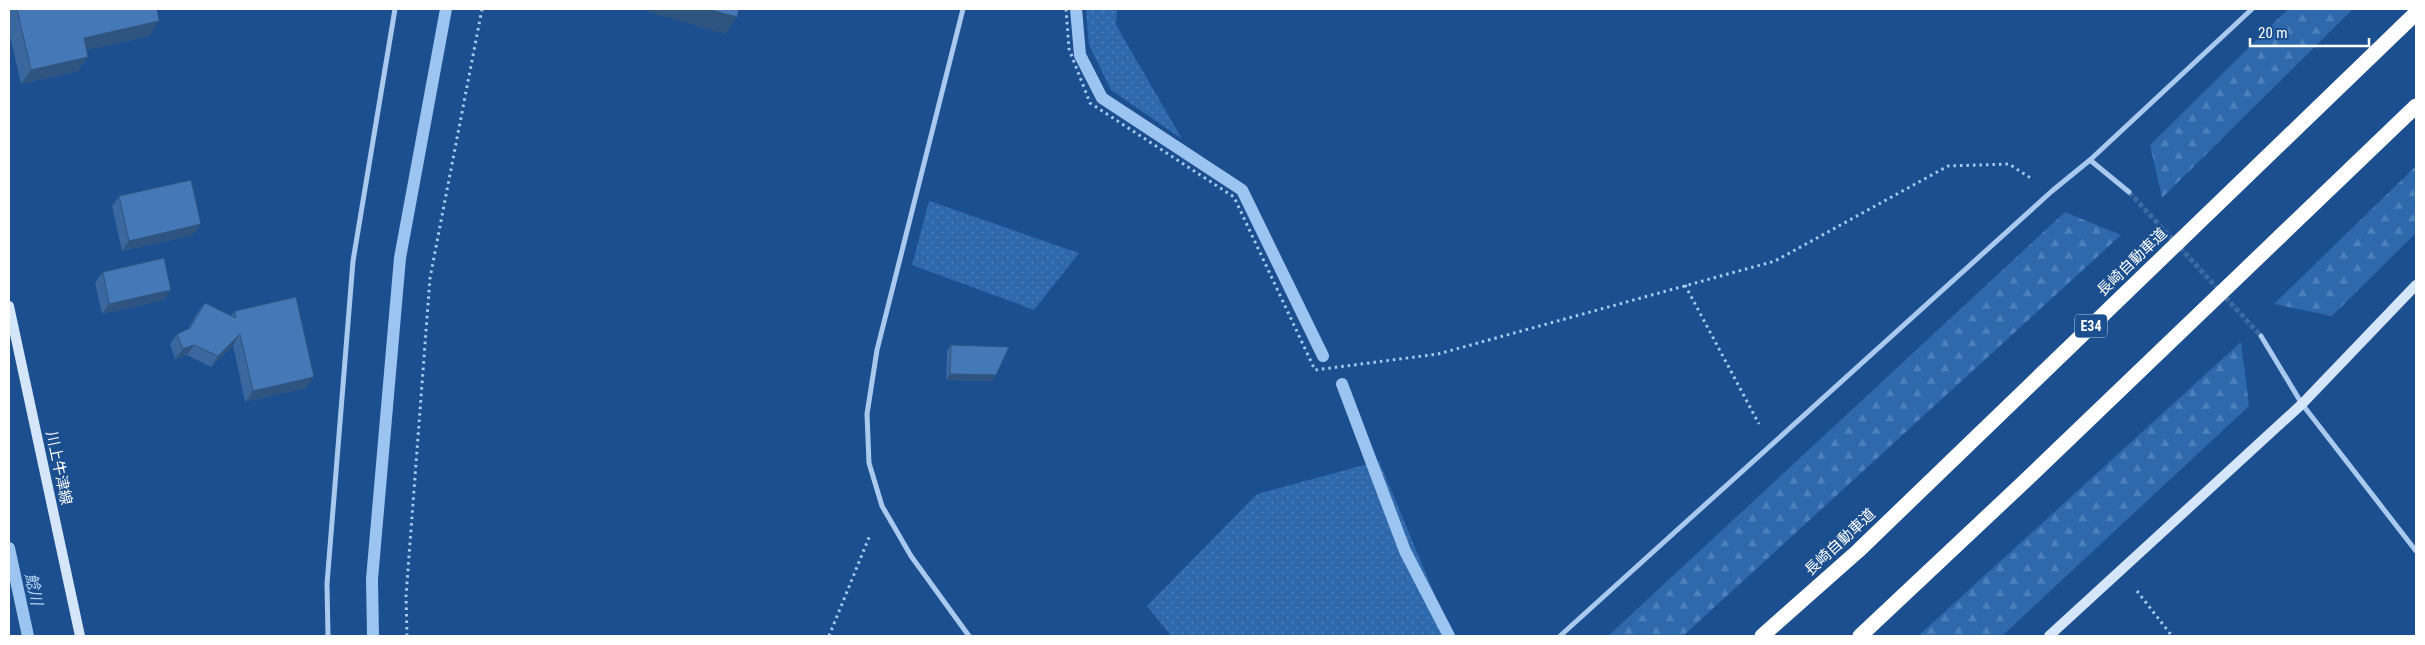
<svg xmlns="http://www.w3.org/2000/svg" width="2425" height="645" viewBox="0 0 2425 645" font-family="'Roboto Condensed','Noto Sans JP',sans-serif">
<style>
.grass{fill:url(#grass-dots)}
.forest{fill:url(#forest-firs)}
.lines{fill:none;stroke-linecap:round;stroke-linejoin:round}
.stream{stroke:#9cc4f0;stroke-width:12}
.street-tunnel{stroke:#3d69a0;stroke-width:5;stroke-dasharray:5 2.5;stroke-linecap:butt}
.path{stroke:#a9c9ee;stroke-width:3;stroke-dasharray:2.5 4;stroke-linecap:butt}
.street{stroke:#a9c9ee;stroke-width:5}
.secondary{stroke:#d6e6fa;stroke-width:10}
.highway{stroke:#fff;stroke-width:15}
.wall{fill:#3a679d}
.shaded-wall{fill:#305480}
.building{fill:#4478b7;stroke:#305480}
.labels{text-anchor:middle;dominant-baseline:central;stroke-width:5;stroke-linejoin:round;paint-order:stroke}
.shield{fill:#1b4f8f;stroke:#bbcadd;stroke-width:1}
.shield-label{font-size:14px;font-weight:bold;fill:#fff}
.street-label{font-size:15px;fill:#fff;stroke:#1b4f8f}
.water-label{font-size:16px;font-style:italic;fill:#b5d3f5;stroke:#1b4f8f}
</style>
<defs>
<pattern id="grass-dots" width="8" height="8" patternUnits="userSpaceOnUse" patternTransform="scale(1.25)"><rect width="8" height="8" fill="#2e69ad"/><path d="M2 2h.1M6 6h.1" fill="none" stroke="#4d80b9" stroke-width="1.8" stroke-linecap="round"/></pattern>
<pattern id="forest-firs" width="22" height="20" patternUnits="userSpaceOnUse" patternTransform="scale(1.25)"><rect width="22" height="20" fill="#2e69ad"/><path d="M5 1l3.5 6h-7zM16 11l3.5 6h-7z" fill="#4d80b9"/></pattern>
</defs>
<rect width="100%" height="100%" fill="#1b4f8f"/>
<g class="grass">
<path d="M1086 9H1117L1116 25 1182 139 1111 90 1089 45Z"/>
<path d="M929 201 1079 253 1034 310 912 265Z"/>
<path d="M1379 461 1452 636H1171L1147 606 1257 494Z"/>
</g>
<g class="forest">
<path d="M2288 9H2353L2162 198 2150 145Z"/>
<path d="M2416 166V233L2332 316 2274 304Z"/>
<path d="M2065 212 2121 235 1683 636H1608Z"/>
<path d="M2241 342 2249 406 2002 636H1918Z"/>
</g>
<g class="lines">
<g class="stream">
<path d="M1076 9 1080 55 1102 98 1242 190 1323 356"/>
<path d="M1342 384 1405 551 1449 636"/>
<path d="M9 548 28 636"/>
<path d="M373 636 372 579 400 258 446 9"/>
</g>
<path class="street-tunnel" d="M2129 192 2261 336"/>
<g class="path">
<path d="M1066 9 1069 49 1090 103 1234 197 1315 370 1438 354 1775 261 1948 166 2009 164 2032 179"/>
<path d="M1685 285 1759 424"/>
<path d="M2137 591 2172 636"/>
<path d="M407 636 406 596 430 278 482 9"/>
<path d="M829 636 870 535"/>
</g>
<g class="street">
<path d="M963 9 877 350 867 414 869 463 882 506 911 556 969 636"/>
<path d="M2090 160 2129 192"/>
<path d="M2261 336 2302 404 2416 551"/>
<path d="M328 636 327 584 353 261 395 9"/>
<path d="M1560 636 2052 191 2090 160 2252 9"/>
</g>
<g class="secondary">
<path d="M9 306 80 636"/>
<path d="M2049 636 2302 404 2416 285"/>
</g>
<g class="highway">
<path d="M1762 636 1858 551 2416 13"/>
<path d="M1860 636 2026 480 2416 106"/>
</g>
</g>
<g class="wall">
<path d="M9 9H157L149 36 86 50 78 71 21 84 9 31Z"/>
<path d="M119 196 193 235 122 251 112 206Z"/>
<path d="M103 272 171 290 164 300 102 314 95 283Z"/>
<path d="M205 303 231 316 235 311 306 388 245 402 233 345 211 367 187 355 175 359 170 344 177 334 188 329 197 313Z"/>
<path d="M951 345 996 375 992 381 946 380 947 351Z"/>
</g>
<g class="shaded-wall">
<path d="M651 9H707L737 17 725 34 648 12Z"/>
<path d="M159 21 149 36 74 53 84 38Z"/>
<path d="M88 57 78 71 21 84 31 70Z"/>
<path d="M201 224 193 235 122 251 129 241Z"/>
<path d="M171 290 164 300 102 314 109 304Z"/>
<path d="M240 334 233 345 211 367 218 356Z"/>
<path d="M194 345 187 355 175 359 183 349Z"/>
<path d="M950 374 996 375 992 381 946 380Z"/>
<path d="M314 377 306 388 245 402 253 391Z"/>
</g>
<g class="building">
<path d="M17 9H157L159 21 84 38 88 57 31 70Z"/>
<path d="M707 9H739L737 17Z"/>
<path d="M191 180 201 224 129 241 119 196Z"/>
<path d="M164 258 171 290 109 304 103 272Z"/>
<path d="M296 297 314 377 253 391 240 334 218 356 194 345 183 349 177 334 190 328 205 303 236 318 235 311Z"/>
<path d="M951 345 1009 347 996 375 950 374Z"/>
</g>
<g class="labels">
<rect class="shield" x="2075" y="314.5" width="32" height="23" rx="4"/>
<g class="shield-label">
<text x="2091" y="326">E34</text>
</g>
<g class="street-label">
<text transform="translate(2132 262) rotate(-44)">長崎自動車道</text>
<text transform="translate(59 468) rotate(78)">川上牛津線</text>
<text transform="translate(1840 542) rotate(-43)">長崎自動車道</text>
</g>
<g class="water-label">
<text transform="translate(34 589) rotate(78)">鯰川</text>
</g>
</g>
<rect width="2425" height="645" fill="none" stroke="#ffffff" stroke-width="20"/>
<path d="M2250 38v8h119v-8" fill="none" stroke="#ffffff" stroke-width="2.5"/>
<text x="2258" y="38" font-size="15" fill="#ffffff" stroke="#1b4f8f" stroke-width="4" paint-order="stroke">20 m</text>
</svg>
